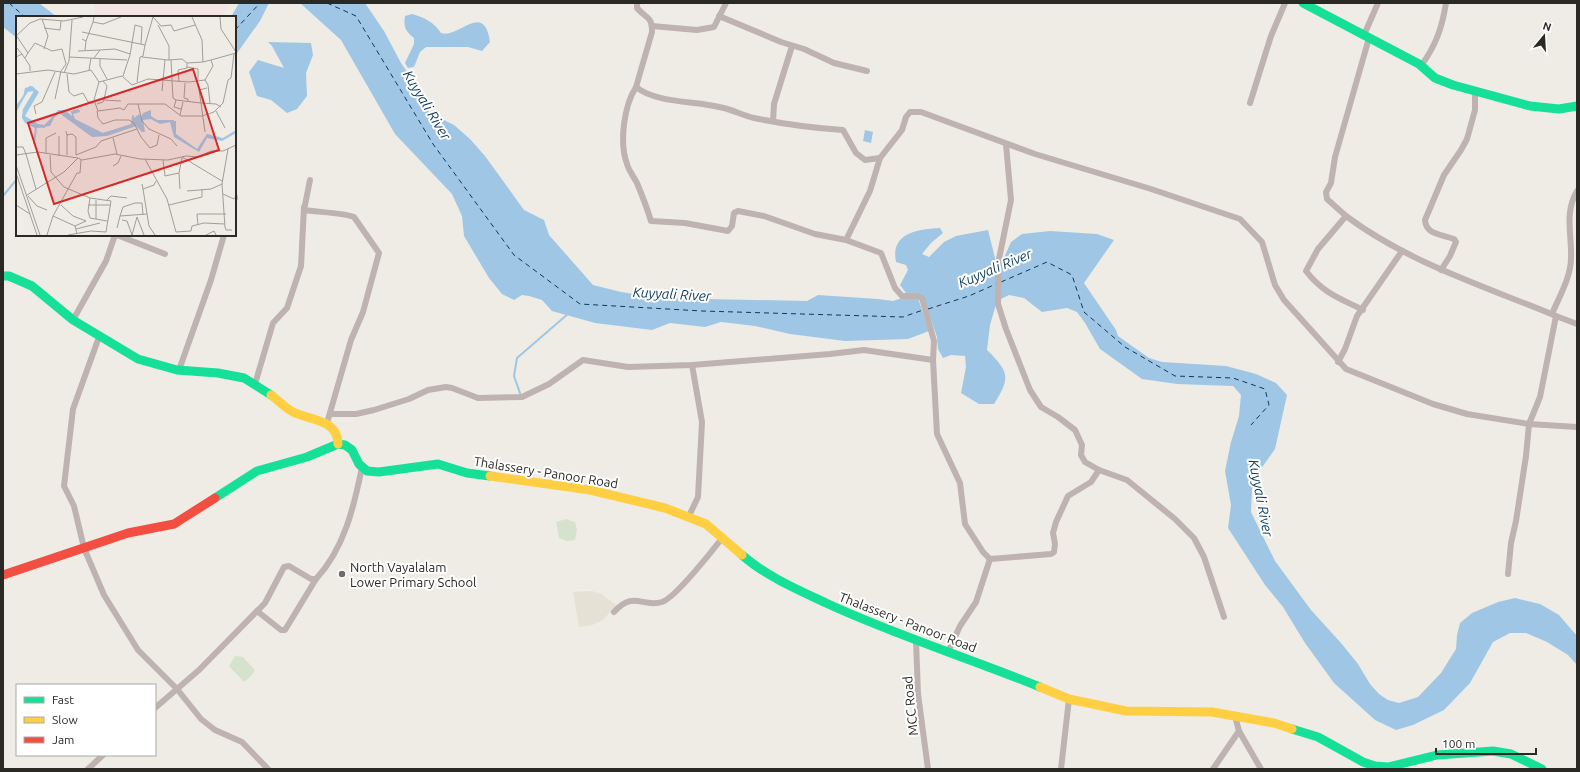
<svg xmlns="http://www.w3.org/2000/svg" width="1580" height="772" viewBox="0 0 1580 772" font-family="Ubuntu,sans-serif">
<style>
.built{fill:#e5e1d4}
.industrial{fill:#f4e4e1}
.green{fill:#d5e3cd}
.water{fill:#9fc7e5}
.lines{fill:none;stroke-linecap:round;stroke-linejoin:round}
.stream{stroke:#9fc7e5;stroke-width:2}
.ferry{stroke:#0c3a59;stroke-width:1;stroke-dasharray:5 4;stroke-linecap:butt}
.street{stroke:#beb3b0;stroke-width:6}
.fast{stroke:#16e098;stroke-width:9}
.slow{stroke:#ffcf43;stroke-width:9}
.jam{stroke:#f24e42;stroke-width:9}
.poi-dot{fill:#6f6d68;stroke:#fff;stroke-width:1.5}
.labels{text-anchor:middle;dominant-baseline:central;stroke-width:4;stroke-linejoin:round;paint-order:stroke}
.street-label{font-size:13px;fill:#2a2924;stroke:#fff}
.poi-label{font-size:13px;fill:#2a2924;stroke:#fff;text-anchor:start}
.water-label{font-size:14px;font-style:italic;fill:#0c3a59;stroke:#fff}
.inset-river{fill:none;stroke:#9fc7e5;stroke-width:2}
.inset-road{fill:none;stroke:#a09e98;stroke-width:1}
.view{fill:#d62828;fill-opacity:0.15;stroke:#d62828;stroke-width:2}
.inset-edge{fill:none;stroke:#2a2924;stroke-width:2}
</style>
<rect width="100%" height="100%" fill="#eeece5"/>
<path class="built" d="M592 591 601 594 616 605 603 620 592 625 579 627 573 592Z"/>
<path class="industrial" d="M94 3H229L222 17H95Z"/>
<g class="green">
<path d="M566 519 575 522 577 530 575 540 567 541 559 538 556 522Z"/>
<path d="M235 656 243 657 255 670 251 676 244 682 229 666Z"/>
</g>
<g class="water">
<path d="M3 3H39L57 17H17V38L3 27Z"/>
<path d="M239 3H269L260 21 235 56V17H231Z"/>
<path d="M300 3H365L384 31 401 63 414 82 419 100 430 113 454 125 470 139 485 156 524 210 544 220 549 235 593 285 621 292 659 298 807 301 818 295 878 299 893 301 902 298H918L929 331 908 339 845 341 790 334 755 326 721 322 705 327 670 323 652 330 595 323 552 311 542 300 529 296 522 295 514 300 502 294 489 278 464 236 462 216 452 194 395 134 341 40Z"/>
<path d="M412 14C425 18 434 22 441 33 459 39 484 0 490 42L482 51 468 47H426L420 52 414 67 408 68 405 63 414 44V38C406 32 403 27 405 16Z"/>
<path d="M268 42 311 43 313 55 306 73 307 96 297 109 287 113 271 100 257 96 249 72 258 60 284 68 272 46Z"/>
<path d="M865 130 873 132 871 143 863 141Z"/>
<path d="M940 228 943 233 931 243 922 254 929 257 944 242 956 236 988 230 996 262 1003 260 1011 242 1022 234 1050 231 1097 234 1114 240 1084 283 1116 330 1118 336 1149 358 1162 362 1226 366 1256 374 1276 383 1287 395 1275 449 1258 473 1252 489 1251 512 1275 561 1311 610 1341 643 1358 664 1370 684 1379 694 1388 700 1399 703 1418 697 1441 673 1456 649 1457 635 1460 623 1472 613 1498 602 1515 598 1540 604 1559 615 1577 636V665L1568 655 1547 642 1526 633H1510L1493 642 1470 683 1444 710 1413 725 1396 730 1375 720 1334 683 1305 643 1283 607 1265 585 1228 528 1231 505 1225 471 1231 442 1239 416 1241 395 1233 386 1177 384 1142 379 1100 349 1085 323 1077 312 1067 308 1042 312 1024 298 1009 295 997 301 990 325 987 350C1009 372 1011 377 994 404H979L961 393 966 367 965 356 951 355 943 358 938 349 937 337 923 296 906 293 900 285 908 270 906 265 896 262C890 233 918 229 940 228Z"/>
</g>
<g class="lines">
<g class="stream">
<path d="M3 196 17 179"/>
<path d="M521 396 514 376 517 358 569 313"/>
</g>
<g class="ferry">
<path d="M9 3 25 17"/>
<path d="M327 3 356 16 433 144 514 255 580 304 702 311 903 317 923 310"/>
<path d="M235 30 260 3"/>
<path d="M1001 282 1047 262 1072 275 1084 312 1125 347 1175 376 1233 378 1265 389 1269 405 1251 425"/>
<path d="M928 309 969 296 996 284"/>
</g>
<g class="street">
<path d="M637 3V8C646 19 652 15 652 32L636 87C656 103 694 101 719 107 731 109 742 115 754 118 783 124 813 128 843 130L856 153 865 160 880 158 902 130 906 117 910 112H921L1035 154 1151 189 1240 219 1262 242 1275 285 1284 300 1346 369 1433 404 1467 414 1529 424 1577 427"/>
<path d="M719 16 781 42 804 49 834 63 867 71"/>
<path d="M652 26 697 30 714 27 726 3"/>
<path d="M1364 35 1378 3"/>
<path d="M1421 66C1436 45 1442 28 1446 3"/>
<path d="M636 87C624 106 619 142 627 164 629 171 634 177 637 183 642 195 647 208 651 221L685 223 728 231 732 226 734 213 738 211 764 216 815 234 846 240 881 253 895 288 902 296H917L922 298 934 341 933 360 937 434 960 483 965 524 983 552 990 559 1051 554 1054 552 1055 544 1053 533 1056 522 1068 496 1091 482 1099 470"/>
<path d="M1250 103 1271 36 1285 3"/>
<path d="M773 121 774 104 792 46"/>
<path d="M1006 144 1011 200 999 259 998 304 1006 329 1030 390 1041 407 1058 417 1075 430 1082 445 1081 455 1085 462 1099 470 1127 480 1175 519 1194 538 1204 557 1224 617"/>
<path d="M310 180 304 210C316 212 345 213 354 217L379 253 363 312 351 340 327 423"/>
<path d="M235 198V197"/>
<path d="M1346 216C1409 263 1484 286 1556 316"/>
<path d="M117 235 165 254"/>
<path d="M846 240 870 191 880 158"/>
<path d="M1441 270 1450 256 1456 242 1454 239C1441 234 1426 235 1425 220L1444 175 1461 150 1467 139 1475 110V92"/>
<path d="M1363 310C1339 298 1323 293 1306 271L1318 249 1346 216 1327 199 1326 192 1331 183 1335 157 1369 38"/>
<path d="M1552 314C1559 297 1571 277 1571 258 1572 235 1564 213 1577 191"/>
<path d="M73 320 106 261 115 235"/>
<path d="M99 337 73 409 64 486 74 506 84 548 104 595 138 650 177 689 201 719 215 730 242 742 268 769"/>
<path d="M1338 362 1345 349 1357 316 1402 251"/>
<path d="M179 370 211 280 224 235"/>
<path d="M255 384 273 323 287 308 301 266 304 207"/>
<path d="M330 414H356L374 410 409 399 428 390 446 387 452 388 478 398 522 397 549 384 583 360 628 367 692 365 830 354 864 350 933 360"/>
<path d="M689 516 698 497 702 422 692 365"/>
<path d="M1508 574 1511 543 1516 521 1526 456 1529 424 1540 397 1556 316 1577 324"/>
<path d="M257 611 281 630H285L316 579"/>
<path d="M614 612C634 590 642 608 662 602 675 598 713 550 723 537"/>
<path d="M916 640 918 694 928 769"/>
<path d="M948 652 960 626 976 602 990 559"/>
<path d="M155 708 199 670 265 603 284 567 289 566 311 579H316C344 549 354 507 362 467"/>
<path d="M1235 716 1239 731 1261 769"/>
<path d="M88 769 103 755"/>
<path d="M1061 769 1069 699"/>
<path d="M1213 769 1239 731"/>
</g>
<g class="fast">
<path d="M1303 3 1419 64 1435 78 1453 85 1530 106 1559 109 1577 106"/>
<path d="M3 276H9L32 286 73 320 138 359 177 370 218 373 244 378 271 395"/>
<path d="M215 498 257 471 307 457 338 444 345 445 352 450 359 464 367 471 379 472 438 464 467 473 490 476"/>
<path d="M742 555C766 576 796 589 826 603 895 635 969 658 1040 687"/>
<path d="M1292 729 1318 737 1363 762 1375 766 1388 767 1437 755 1493 751 1511 754 1542 769"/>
</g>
<g class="slow">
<path d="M271 395C278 400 285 408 293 412 309 420 338 419 338 444"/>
<path d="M490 476 590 490 665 508 706 524 742 555"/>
<path d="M1040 687 1069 699 1126 711 1212 712 1274 723 1292 729"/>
</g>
<path class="jam" d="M3 575 128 533 174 524 215 498"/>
</g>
<circle class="poi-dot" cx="342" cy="574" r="4"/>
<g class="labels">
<g class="street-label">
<text transform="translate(546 472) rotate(9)">Thalassery - Panoor Road</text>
<text transform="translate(908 622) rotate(21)">Thalassery - Panoor Road</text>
<text transform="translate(910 706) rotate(-96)">MCC Road</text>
</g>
<g class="poi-label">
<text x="350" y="567">North Vayalalam<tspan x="350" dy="15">Lower Primary School</tspan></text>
</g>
<g class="water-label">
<text transform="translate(427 105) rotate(59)">Kuyyali River</text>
<text transform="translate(995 268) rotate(-23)">Kuyyali River</text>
<text transform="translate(672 294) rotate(3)">Kuyyali River</text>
<text transform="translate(1261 498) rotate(79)">Kuyyali River</text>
</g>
</g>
<g transform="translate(16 16)">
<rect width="220" height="220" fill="#eeece5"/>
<path d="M16 70 23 76 9 100 22 108 29 109 34 105 42 94H48L56 100 55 95 63 93 64 96 57 98 59 103 87 117 115 108 116 100 118 99V102L123 98 125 101 127 97 135 94V100L141 105H160V118L181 133 191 118 207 122 220 114V117L206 125 191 122 183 136 158 121 154 106 144 108 135 103 127 104 129 116H126L120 110 91 120 76 121 43 97 40 98 34 110 19 112 9 107 6 102 7 93 18 75 11 76 0 97V89L7 82 9 72Z" fill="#9fc7e5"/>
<path class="inset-river" d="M0 92 14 71 20 77 9 93 7 101 18 110 28 111 42 96 49 97 74 116 83 119 117 110 124 104M127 102 130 99 141 105H157V109M18 128 20 111"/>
<path class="inset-road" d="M78 1 77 6 87 8 105 1M137 1 145 10 155 9 158 15 179 9M176 1 186 24 187 46 195 44M204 1 205 13 220 36M26 3 32 20 28 33M142 9 153 30V44M28 12 44 14 45 5M66 16 129 29 137 1M0 19 12 37 9 42M0 20 14 7 24 3 48 5 67 1M66 23 70 25 69 34M70 25 77 6M0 31 6 38 0 41M62 35 84 34M12 37 19 27 36 35 46 33 50 48 45 55 39 83M6 38 14 50V55M53 41 111 44M126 41 152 44 166 43 171 47 187 46M78 42 84 34 99 33 114 38M84 43V50L91 63M155 44 156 64M171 51 182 53V64M73 54 75 42M48 57 53 45 56 4M0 58 32 54 58 58 75 54 83 66 106 60 116 69 132 63 173 66 189 64 197 50 195 44 220 37M51 58 53 76 58 80 67 77 72 86H78M107 60 114 39 119 9 126 11 125 28M189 64 192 69 194 87M156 65 157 82 160 84 158 91 165 93M83 66 78 84 82 95 104 92 108 94 112 88H149L165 100H186L198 96 207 87 212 64 215 62 218 38M121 66 124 41 127 40 129 29M163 66 162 54 171 52V47M169 67 168 82 172 83V86M146 75 149 44M87 84 105 85M160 84 185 87M185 87 183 74 191 72M81 88 87 86 89 79 91 70 87 65M122 88 126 105 133 113 155 123 161 130M81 95 82 102 87 108 99 104H113L118 107 125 121 134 132M200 95 209 112M20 98 18 90 26 86 39 56M164 99 167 86M50 115 51 119 56 118 60 121V139M189 116 185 87 200 88 205 91M51 118V139M97 122 101 138M0 131H7L10 138M134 132 141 129 143 119M10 138 20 173M30 138V122L40 117M0 139 22 136 62 142M34 139 35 156 48 171 74 182 95 185 90 216 75 215 52 219M60 139 80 131 85 125 121 113M43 140V120M166 141 206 165M129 143 151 183 160 216 175 215 176 210 188 207 209 208M147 144 149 160 163 157M0 149 24 219M97 150 102 147 105 140M0 157 21 219M126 168 127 173 138 169 140 165M206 168 209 211 210 214H216M127 173 133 210 139 219M164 173 163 157 166 142M171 175 195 173 206 168 212 133M207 178 218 183 220 180M11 179 48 156 62 142 66 144 99 138 124 143 152 144 170 140 182 141 195 135H207L220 129M12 180 21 190 31 194M74 182 72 195 74 202 91 205M80 184V203M91 184 95 180 111 182M0 189 14 198M45 189 57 200 70 205M72 189H95M153 189 186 181V173M37 200 59 210 61 218M104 200 107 191 119 187H126L127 199M106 204 111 205 116 219M182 209 181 198H210M59 210 70 205M101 212 104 200 131 198M60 213 84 207M31 219 37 200 61 157H64L65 144M116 219 121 201 128 219M190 219 198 215 200 219"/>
<path class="view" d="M177 53 203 134 38 188 12 107Z"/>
<rect width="220" height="220" class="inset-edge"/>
</g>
<rect width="1580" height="772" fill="none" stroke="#2a2924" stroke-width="8"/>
<rect x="16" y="684" width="140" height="72" fill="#ffffff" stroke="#aaa9a7"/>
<rect x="24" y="697" width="20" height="6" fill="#16e098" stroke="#aaa9a7"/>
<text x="52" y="704" font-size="12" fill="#2a2924">Fast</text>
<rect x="24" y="717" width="20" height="6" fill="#ffcf43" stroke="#aaa9a7"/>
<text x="52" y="724" font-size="12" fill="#2a2924">Slow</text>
<rect x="24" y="737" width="20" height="6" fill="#f24e42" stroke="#aaa9a7"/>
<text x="52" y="744" font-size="12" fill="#2a2924">Jam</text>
<g transform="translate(1544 36) rotate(18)" stroke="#ffffff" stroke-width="3" paint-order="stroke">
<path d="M0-3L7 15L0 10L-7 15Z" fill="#2a2924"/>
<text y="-6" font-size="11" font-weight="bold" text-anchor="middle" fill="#2a2924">N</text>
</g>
<path d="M1436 748v6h100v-6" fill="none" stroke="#2a2924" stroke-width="2"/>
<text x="1442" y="748" font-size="12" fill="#2a2924" stroke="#ffffff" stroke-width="3" paint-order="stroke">100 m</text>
</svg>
